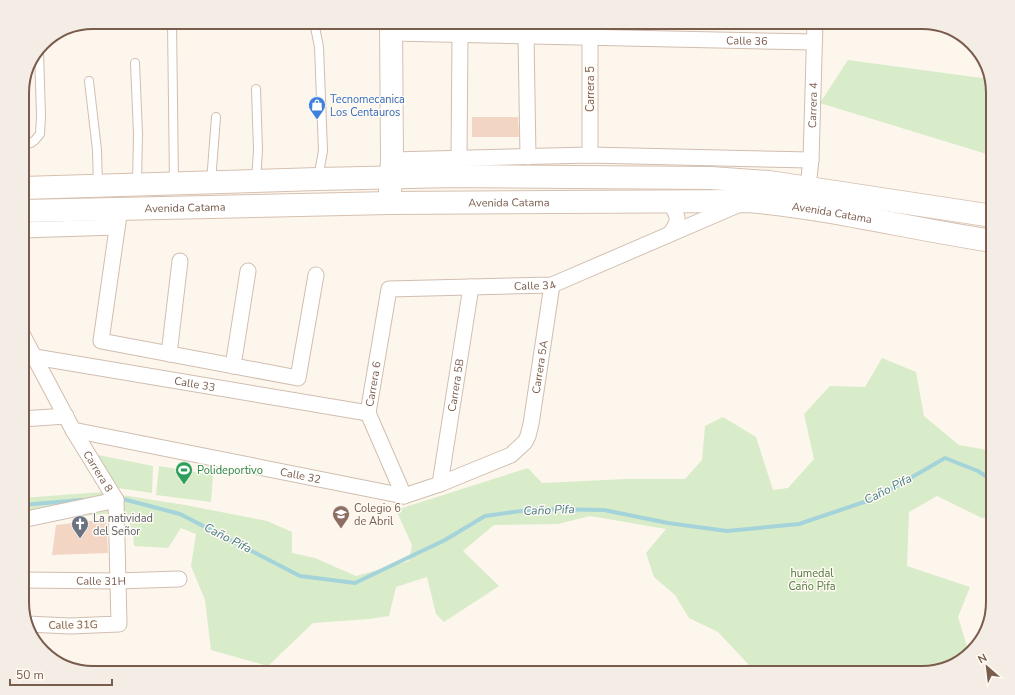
<svg xmlns="http://www.w3.org/2000/svg" width="1015" height="695" viewBox="0 0 1015 695" font-family="'Nunito Sans',sans-serif">
<style>
.green{fill:#d8ecc9}
.lines{fill:none;stroke-linecap:round;stroke-linejoin:round}
.stream{stroke:#a5d3da;stroke-width:4}
.building{fill:#f3d5c3}
.lane-casing{stroke:#d1beb0;stroke-width:10}
.street-casing{stroke:#d1beb0;stroke-width:17}
.secondary-casing{stroke:#d6c0b0;stroke-width:24}
.lane{stroke:#fff;stroke-width:8}
.street{stroke:#fff;stroke-width:15}
.secondary{stroke:#fff;stroke-width:22}
.labels{text-anchor:middle;dominant-baseline:central;stroke-width:3;stroke-linejoin:round;paint-order:stroke}
.street-label{font-size:11px;fill:#7a5c4d;stroke:#fffaf3}
.shop-label{font-size:11px;fill:#366cbe;stroke:#fffaf3;text-anchor:start}
.leisure-label{font-size:11px;fill:#27864d;stroke:#fffaf3;text-anchor:start}
.education-label{font-size:11px;fill:#785e54;stroke:#fffaf3;text-anchor:start}
.worship-label{font-size:11px;fill:#5b616d;stroke:#fffaf3;text-anchor:start}
.park-label{font-size:11px;fill:#537a41;stroke:#fffaf3}
.water-label{font-size:12px;font-style:italic;fill:#437c86;stroke:#fffaf3}
.rim{fill:none;stroke:#7a5c4d;stroke-width:2}
</style>
<rect width="100%" height="100%" fill="#fdf6ec"/>
<g class="green">
<path d="M848 60 989 79 993 92V156L820 103Z"/>
<path d="M882 358 916 372 924 416 959 445 993 451V517L982 518 937 496 909 512 907 566 970 587 958 617 969 653 960 661 949 666 923 673H772L749 665 718 632 689 618 675 595 654 577 646 553 666 529 590 516 558 524 494 525 463 551 499 586 444 622 436 614 427 577 396 587 389 616 369 619 313 623 268 666 211 650 205 600 191 566 196 534 181 528 168 548 134 546 133 531 125 515 114 513 22 522V498L103 492 185 505 267 521 292 532V553L315 558 356 576 409 561 412 545 396 510 528 468 542 483 626 479H685L702 460 705 426 723 417 756 437 773 490 788 488 814 459 804 414 830 386 865 387Z"/>
<path d="M83 452 153 466 152 493 104 486Z"/>
<path d="M159 466 213 475 211 502 156 495Z"/>
</g>
<g class="lines">
<g class="stream">
<path d="M119 498 180 514 300 576 355 583 445 540 485 516 536 509 604 510 668 523 727 531 799 524 876 498 945 458 978 471 993 481"/>
<path d="M22 505 82 500"/>
</g>
</g>
<g class="building">
<path d="M472 117H518L519 137H472Z"/>
<path d="M106 519 108 553 52 555 56 525Z"/>
</g>
<g class="lines">
<g class="lane-casing">
<g id="lane">
<path d="M172 22 174 183"/>
<path d="M314 22 319 47 323 151 318 178"/>
<path d="M135 63 138 134 137 184"/>
<path d="M89 81 97 150 98 185"/>
<path d="M22 146 31 143 35 140 40 134 41 116 39 52"/>
<path d="M256 180 258 150 256 89"/>
<path d="M211 182 216 117"/>
</g>
</g>
<g class="street-casing">
<g id="street">
<path id="s1" d="M391 33 814 42"/>
<path d="M526 36 528 157"/>
<path d="M590 155V22"/>
<path d="M459 158 460 35"/>
<path d="M392 160 590 155 811 160"/>
<path id="s2" d="M808 187 811 160 815 22"/>
<path d="M669 201C677 216 682 218 670 234"/>
<path d="M120 208 101 341 298 378 316 275"/>
<path d="M22 230 117 227"/>
<path id="s3" d="M22 334 73 430 116 500 119 624 70 626 27 624"/>
<path d="M169 354 180 261"/>
<path id="s4" d="M22 357H35L368 413"/>
<path d="M233 366 248 271"/>
<path d="M22 419 66 416"/>
<path id="s5" d="M73 430 404 496 440 484 511 455 525 442 528 436 531 424 552 285"/>
<path id="s6" d="M440 484 471 287"/>
<path id="s7" d="M404 496 368 413 389 289 552 285 740 204"/>
<path d="M22 520 116 500"/>
<path id="s8" d="M22 580 117 581 179 579"/>
</g>
</g>
<g class="secondary-casing">
<g id="secondary">
<path d="M22 188 318 179 454 176 711 178 769 182 993 216"/>
<path d="M390 192 392 160 391 22"/>
<path id="s9" d="M22 211 390 203 748 201C830 208 911 229 993 241"/>
</g>
</g>
<use href="#lane" class="lane"/>
<use href="#street" class="street"/>
<use href="#secondary" class="secondary"/>
</g>
<defs>
<g id="shop-pin" transform="scale(0.9)"><path d="M0 17L-7.5 6A9.5 9.5 0 1 1 7.5 6Z" fill="#3f7fe0" stroke="#fffaf3"/><path d="M-5-2.5h2.3a2.7 3.5 0 0 1 5.4 0H5L5.5 6h-11ZM-1.5-2.5h3a1.5 2.3 0 0 0-3 0Z" fill="#fff"/></g>
<g id="stadium-pin" transform="scale(0.9)"><path d="M0 17L-7.5 6A9.5 9.5 0 1 1 7.5 6Z" fill="#2e9e5b" stroke="#fffaf3"/><path d="M0-5a6.5 5 0 1 0 0 10a6.5 5 0 1 0 0-10ZM-3.5-1.8h7v3.6h-7Z" fill="#fff"/></g>
<g id="school-pin" transform="scale(0.9)"><path d="M0 17L-7.5 6A9.5 9.5 0 1 1 7.5 6Z" fill="#8d6e63" stroke="#fffaf3"/><path d="M0-5L7-2L0 1L-7-2ZM-4 1L0 2.5L4 1V4Q0 6-4 4Z" fill="#fff"/></g>
<g id="church-pin" transform="scale(0.9)"><path d="M0 17L-7.5 6A9.5 9.5 0 1 1 7.5 6Z" fill="#6b7280" stroke="#fffaf3"/><path d="M-1.2-6h2.4v3.5h3.3v2.4h-3.3V6h-2.4V-.1h-3.3v-2.4h3.3Z" fill="#fff"/></g>
</defs>
<g fill-rule="evenodd">
<use href="#shop-pin" x="317" y="105"/>
<use href="#stadium-pin" x="184" y="470"/>
<use href="#school-pin" x="341" y="514"/>
<use href="#church-pin" x="80" y="524"/>
</g>
<g class="labels">
<g class="street-label">
<text stroke="none"><textPath href="#s1" startOffset="356">Calle 36</textPath></text>
<text transform="translate(590 89) rotate(-90)">Carrera 5</text>
<text stroke="none"><textPath href="#s2" startOffset="82">Carrera 4</textPath></text>
<text stroke="none"><textPath href="#s9" startOffset="487">Avenida Catama</textPath></text>
<text stroke="none"><textPath href="#s9" startOffset="163">Avenida Catama</textPath></text>
<text stroke="none"><textPath href="#s9" startOffset="811">Avenida Catama</textPath></text>
<text stroke="none"><textPath href="#s7" startOffset="362">Calle 34</textPath></text>
<text stroke="none"><textPath href="#s5" startOffset="548">Carrera 5A</textPath></text>
<text stroke="none"><textPath href="#s7" startOffset="120">Carrera 6</textPath></text>
<text stroke="none"><textPath href="#s4" startOffset="175">Calle 33</textPath></text>
<text stroke="none"><textPath href="#s6" startOffset="100">Carrera 5B</textPath></text>
<text stroke="none"><textPath href="#s3" startOffset="157">Carrera 8</textPath></text>
<text stroke="none"><textPath href="#s5" startOffset="232">Calle 32</textPath></text>
<text stroke="none"><textPath href="#s8" startOffset="79">Calle 31H</textPath></text>
<text transform="translate(73 625) rotate(-1)">Calle 31G</text>
</g>
<g class="shop-label">
<text x="330" y="99">Tecnomecanica<tspan x="330" dy="13">Los Centauros</tspan></text>
</g>
<g class="leisure-label">
<text x="197" y="470">Polideportivo</text>
</g>
<g class="education-label">
<text x="354" y="508">Colegio 6<tspan x="354" dy="13">de Abril</tspan></text>
</g>
<g class="worship-label">
<text x="93" y="518">La natividad<tspan x="93" dy="13">del Señor</tspan></text>
</g>
<g class="park-label">
<text x="812" y="573">humedal<tspan x="812" dy="13">Caño Pifa</tspan></text>
</g>
<g class="water-label">
<text transform="translate(888 489) rotate(-27)">Caño Pifa</text>
<text transform="translate(549 510) rotate(-2)">Caño Pifa</text>
<text transform="translate(228 538) rotate(27)">Caño Pifa</text>
</g>
</g>
<path d="M0 0H1015V695H0ZM93 29H922A64 64 0 0 1 986 93V602A64 64 0 0 1 922 666H93A64 64 0 0 1 29 602V93A64 64 0 0 1 93 29Z" fill="#f4ede6" fill-rule="evenodd"/>
<path class="rim" d="M93 29H922A64 64 0 0 1 986 93V602A64 64 0 0 1 922 666H93A64 64 0 0 1 29 602V93A64 64 0 0 1 93 29Z"/>
<g transform="translate(987 667) rotate(332)" stroke="#fffaf3" stroke-width="3" paint-order="stroke">
<path d="M0-3L7 15L0 10L-7 15Z" fill="#7a5c4d"/>
<text y="-6" font-size="11" font-weight="bold" text-anchor="middle" fill="#7a5c4d">N</text>
</g>
<path d="M10 679v6h102v-6" fill="none" stroke="#7a5c4d" stroke-width="2"/>
<text x="16" y="679" font-size="12" fill="#7a5c4d" stroke="#fffaf3" stroke-width="3" paint-order="stroke">50 m</text>
</svg>
